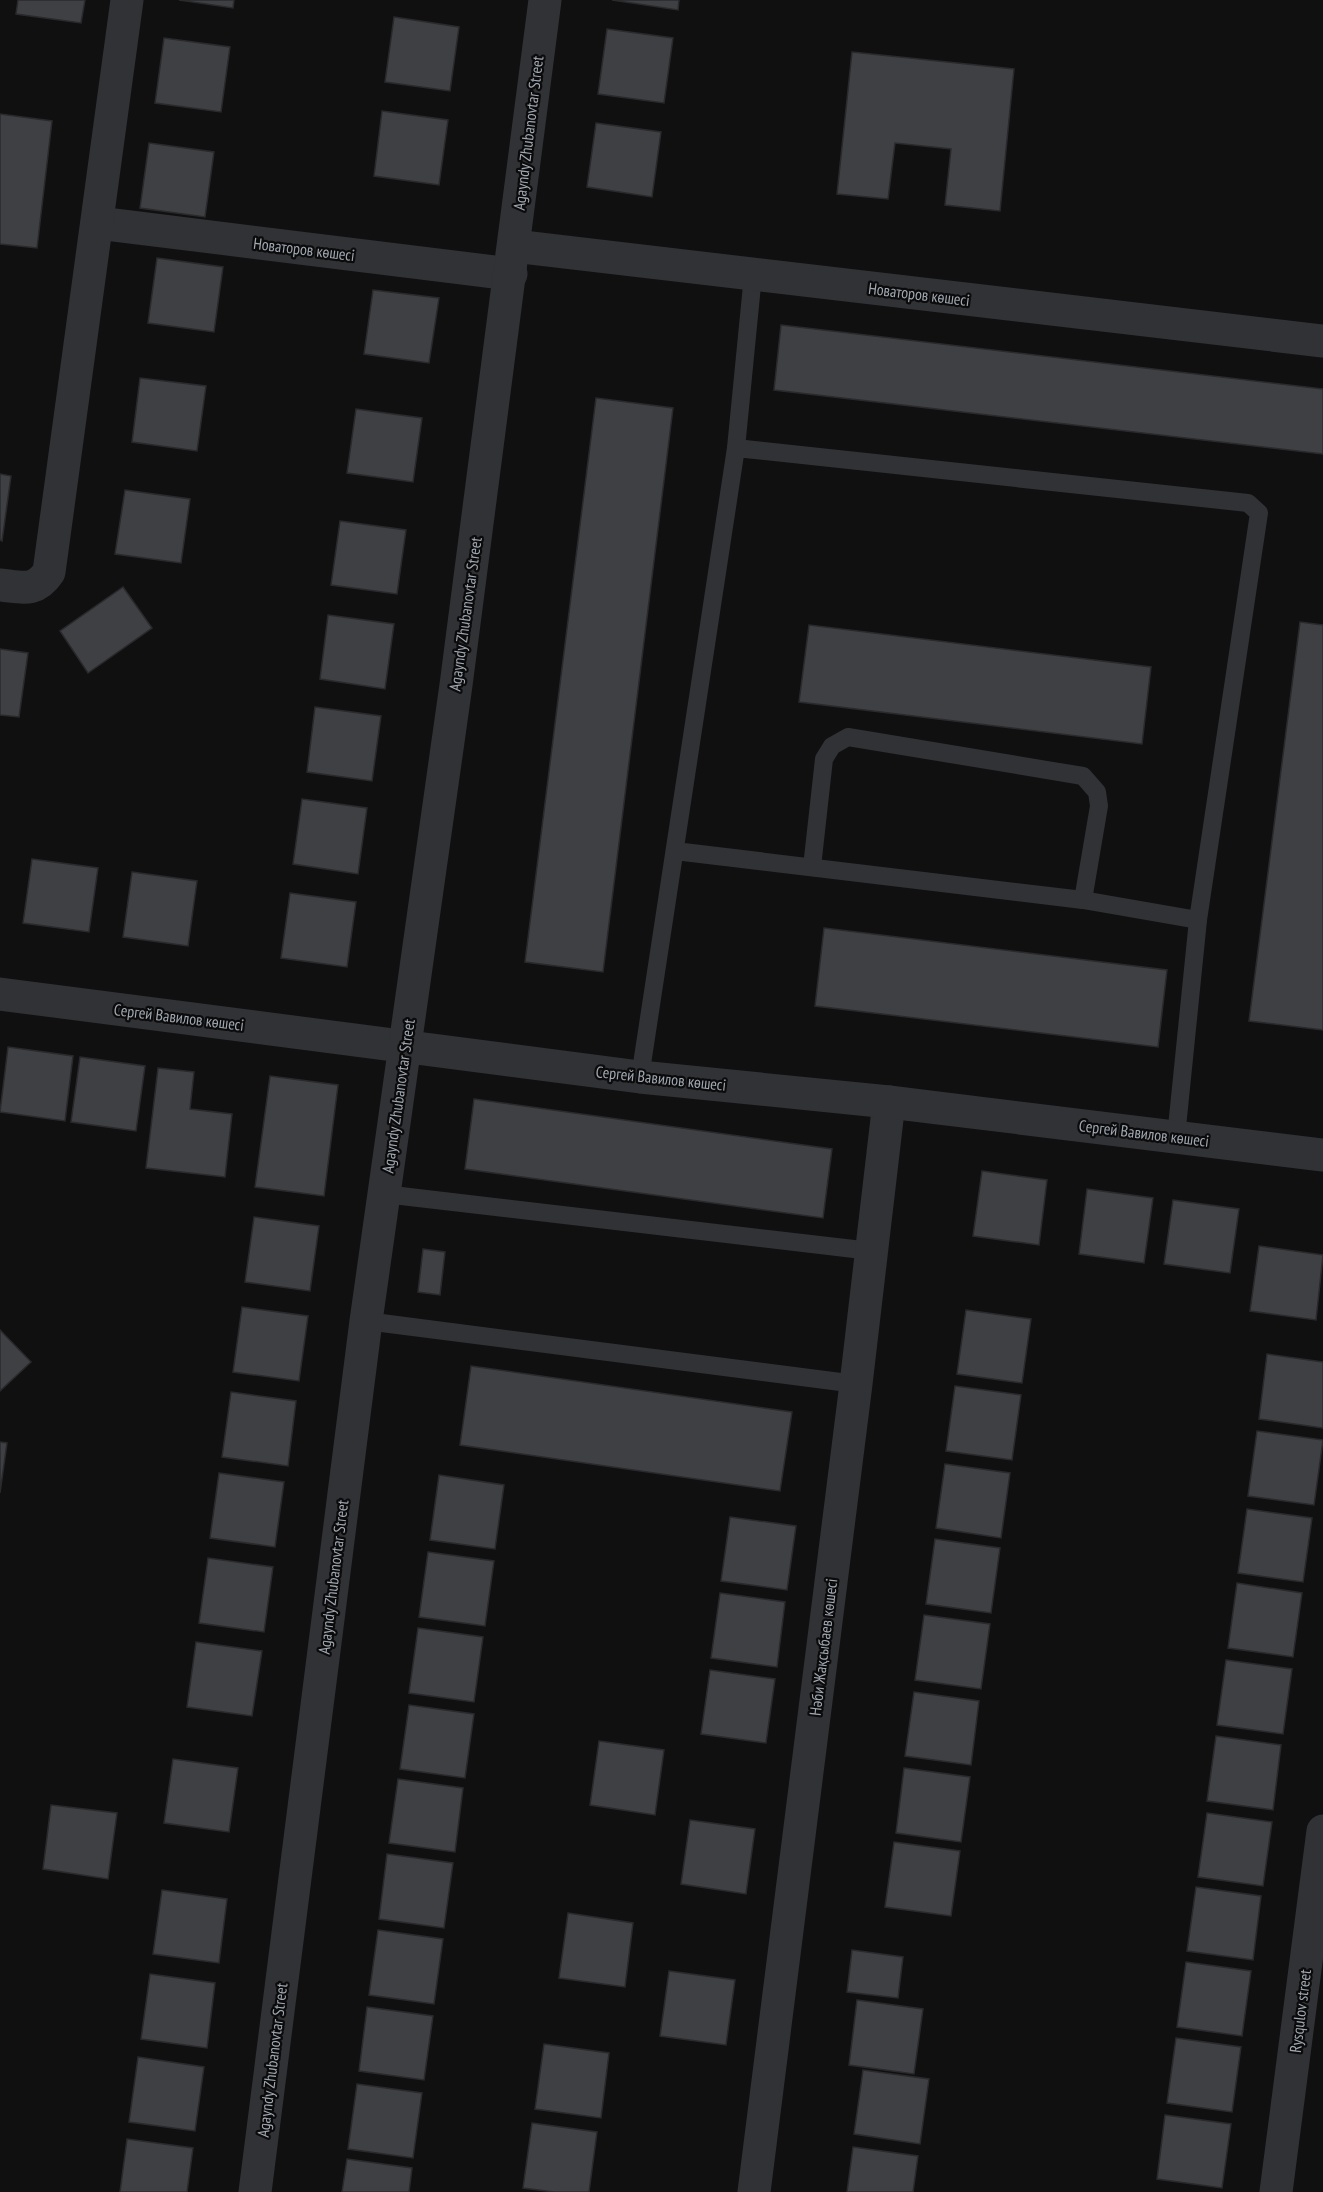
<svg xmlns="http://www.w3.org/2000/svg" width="1323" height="2192" viewBox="0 0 1323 2192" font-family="'PT Sans Narrow',sans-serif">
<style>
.building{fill:#3f4044;stroke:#2a2a2d;stroke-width:1.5}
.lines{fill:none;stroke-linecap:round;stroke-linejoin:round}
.service{stroke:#313236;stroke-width:18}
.minor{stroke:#313236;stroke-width:33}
.tertiary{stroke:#313236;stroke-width:33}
.labels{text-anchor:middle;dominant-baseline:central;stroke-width:4.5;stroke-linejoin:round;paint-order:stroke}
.street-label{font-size:16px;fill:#a1a8b2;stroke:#0b0b0c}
</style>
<rect width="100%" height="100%" fill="#101011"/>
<g class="building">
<path d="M18 0H85L81 23 16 14Z"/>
<path d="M179 0H234L233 8Z"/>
<path d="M612 0H679L678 10Z"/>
<path d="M394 17 459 27 450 91 385 82Z"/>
<path d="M607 29 673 38 664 103 598 94Z"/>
<path d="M164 38 230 47 221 112 155 103Z"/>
<path d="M852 52 1014 69 1000 211 945 205 951 149 895 143 888 199 837 194Z"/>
<path d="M382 111 448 120 439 185 374 176Z"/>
<path d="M0 114 52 121 37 248 0 244Z"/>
<path d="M596 123 661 132 652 197 587 187Z"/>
<path d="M149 143 214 152 205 217 140 208Z"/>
<path d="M157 258 223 267 214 332 148 323Z"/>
<path d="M373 290 439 298 429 363 364 354Z"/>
<path d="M781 325 1323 389V454L774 390Z"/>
<path d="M140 378 206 386 197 451 132 442Z"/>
<path d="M596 398 673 408 603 972 525 962Z"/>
<path d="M356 409 422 418 413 482 347 473Z"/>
<path d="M0 474 11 476 2 541 0 540Z"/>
<path d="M125 490 190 499 181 563 115 554Z"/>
<path d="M340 521 406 530 397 594 331 585Z"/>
<path d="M123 587 152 628 88 673 60 631Z"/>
<path d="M328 615 394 624 385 689 320 679Z"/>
<path d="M1300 622 1323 625V1030L1249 1021Z"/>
<path d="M809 625 1151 667 1142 744 799 702Z"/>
<path d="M0 649 28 653 19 717 0 715Z"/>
<path d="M315 707 381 716 372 781 307 772Z"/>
<path d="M302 799 367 808 358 874 293 864Z"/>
<path d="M32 859 98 868 89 932 23 923Z"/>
<path d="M132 872 197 881 188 946 123 937Z"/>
<path d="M290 893 356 902 347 967 281 958Z"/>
<path d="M824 928 1167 970 1158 1047 815 1006Z"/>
<path d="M8 1047 73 1056 65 1121 0 1112Z"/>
<path d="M80 1057 145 1066 136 1131 71 1122Z"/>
<path d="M158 1068 194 1072 190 1109 232 1114 225 1177 146 1168Z"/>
<path d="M270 1076 338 1085 324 1196 255 1187Z"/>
<path d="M474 1099 832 1149 823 1218 465 1169Z"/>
<path d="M982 1171 1047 1180 1039 1245 973 1236Z"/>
<path d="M1087 1189 1153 1198 1144 1263 1079 1254Z"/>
<path d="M1173 1200 1239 1209 1230 1273 1164 1264Z"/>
<path d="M254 1217 319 1226 310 1291 245 1282Z"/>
<path d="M1259 1246 1323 1255 1316 1320 1250 1311Z"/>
<path d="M423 1249 445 1252 440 1295 418 1292Z"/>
<path d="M242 1307 308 1316 299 1381 233 1372Z"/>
<path d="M966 1310 1031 1319 1022 1383 957 1374Z"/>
<path d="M0 1330 31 1362 0 1391Z"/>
<path d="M1267 1354 1323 1362V1428L1259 1419Z"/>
<path d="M471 1366 792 1412 780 1491 460 1445Z"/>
<path d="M955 1386 1021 1395 1012 1460 946 1451Z"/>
<path d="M231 1392 296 1401 288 1466 222 1457Z"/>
<path d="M1257 1431 1323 1440 1314 1505 1248 1496Z"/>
<path d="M0 1442 7 1443 0 1493Z"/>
<path d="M945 1464 1010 1473 1001 1538 936 1528Z"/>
<path d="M219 1473 284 1482 275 1547 210 1538Z"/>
<path d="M439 1475 504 1485 495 1549 430 1540Z"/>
<path d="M1247 1509 1312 1518 1303 1582 1238 1573Z"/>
<path d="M730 1517 796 1526 787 1590 721 1581Z"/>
<path d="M935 1539 1000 1548 991 1613 926 1604Z"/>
<path d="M428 1552 494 1561 485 1626 419 1617Z"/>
<path d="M208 1558 273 1567 264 1632 199 1623Z"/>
<path d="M1237 1583 1302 1593 1293 1657 1228 1648Z"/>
<path d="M720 1593 785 1602 777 1667 711 1658Z"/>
<path d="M924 1615 990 1624 981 1689 915 1680Z"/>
<path d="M418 1628 483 1637 474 1702 409 1693Z"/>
<path d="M196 1642 262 1651 252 1716 187 1707Z"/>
<path d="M1226 1660 1292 1669 1283 1734 1217 1725Z"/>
<path d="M710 1670 775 1679 766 1743 701 1734Z"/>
<path d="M914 1692 979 1701 971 1765 905 1756Z"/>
<path d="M409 1705 474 1714 465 1778 400 1769Z"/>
<path d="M1216 1736 1281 1745 1273 1810 1207 1801Z"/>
<path d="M599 1741 664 1750 655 1815 590 1805Z"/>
<path d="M173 1759 238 1768 229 1832 164 1823Z"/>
<path d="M904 1768 970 1777 961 1842 896 1833Z"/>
<path d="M398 1779 463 1788 455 1852 389 1843Z"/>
<path d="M51 1805 117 1813 108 1879 43 1869Z"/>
<path d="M1207 1813 1272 1822 1263 1886 1198 1877Z"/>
<path d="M690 1820 755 1829 746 1894 681 1884Z"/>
<path d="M894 1842 960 1851 951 1916 885 1907Z"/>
<path d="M387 1854 453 1863 444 1928 379 1919Z"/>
<path d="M1196 1887 1261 1896 1253 1960 1187 1951Z"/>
<path d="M162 1890 227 1899 219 1963 153 1954Z"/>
<path d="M568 1913 633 1923 625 1987 559 1978Z"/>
<path d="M378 1930 443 1939 434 2004 369 1995Z"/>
<path d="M852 1950 903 1957 898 1998 847 1992Z"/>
<path d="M1186 1962 1251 1971 1242 2036 1177 2027Z"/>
<path d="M669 1971 735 1980 726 2045 660 2036Z"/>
<path d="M150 1974 215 1983 207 2048 141 2039Z"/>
<path d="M857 2000 923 2009 914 2074 849 2065Z"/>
<path d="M367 2007 433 2016 424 2080 359 2071Z"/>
<path d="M1176 2038 1241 2047 1232 2112 1167 2103Z"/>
<path d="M544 2044 609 2053 601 2118 535 2109Z"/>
<path d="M138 2057 204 2067 195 2131 129 2122Z"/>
<path d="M863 2070 929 2079 920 2144 854 2134Z"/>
<path d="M357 2084 422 2093 413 2158 348 2149Z"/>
<path d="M1165 2115 1231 2124 1222 2188 1157 2179Z"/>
<path d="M532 2123 597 2132 589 2192H554L523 2188Z"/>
<path d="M127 2139 193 2148 187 2192H120Z"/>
<path d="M853 2147 918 2156 913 2192H847Z"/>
<path d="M347 2159 412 2168 409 2192H342Z"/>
</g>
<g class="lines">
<g class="service">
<path d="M736 448 753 275"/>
<path d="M812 867 824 759 832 746 848 737 1083 776 1097 792 1099 806 1083 900"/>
<path d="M640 1077 736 448 1248 503 1259 513 1198 920 1083 900 675 851"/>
<path d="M1176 1137 1198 920"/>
<path d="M384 1194 871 1251"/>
<path d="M366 1321 856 1384"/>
</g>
<g class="minor">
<path d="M98 223 511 274"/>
<path d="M514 246 1323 341"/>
<path d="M0 585C22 587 35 593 49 572L127 0"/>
<path d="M754 2192 856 1384 889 1102"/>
</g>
<g class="tertiary">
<path d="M0 994 640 1077 889 1102 1323 1155"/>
<path d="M255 2192 366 1321 456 685 545 0"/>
<path d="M1276 2192 1323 1831"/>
</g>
</g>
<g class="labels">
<g class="street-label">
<text transform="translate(528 133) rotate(-83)">Agayndy Zhubanovtar Street</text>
<text transform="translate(304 249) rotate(7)">Новаторов көшесі</text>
<text transform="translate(919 294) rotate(7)">Новаторов көшесі</text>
<text transform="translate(465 614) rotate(-82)">Agayndy Zhubanovtar Street</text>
<text transform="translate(179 1017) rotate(7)">Сергей Вавилов көшесі</text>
<text transform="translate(661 1078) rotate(6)">Сергей Вавилов көшесі</text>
<text transform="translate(398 1096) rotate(-82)">Agayndy Zhubanovtar Street</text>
<text transform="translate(1144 1133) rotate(7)">Сергей Вавилов көшесі</text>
<text transform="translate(333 1577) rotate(-83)">Agayndy Zhubanovtar Street</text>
<text transform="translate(823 1647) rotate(-83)">Нәби Жақсыбаев көшесі</text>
<text transform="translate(1300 2011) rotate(-83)">Rysqulov street</text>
<text transform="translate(272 2060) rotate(-83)">Agayndy Zhubanovtar Street</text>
</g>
</g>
</svg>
